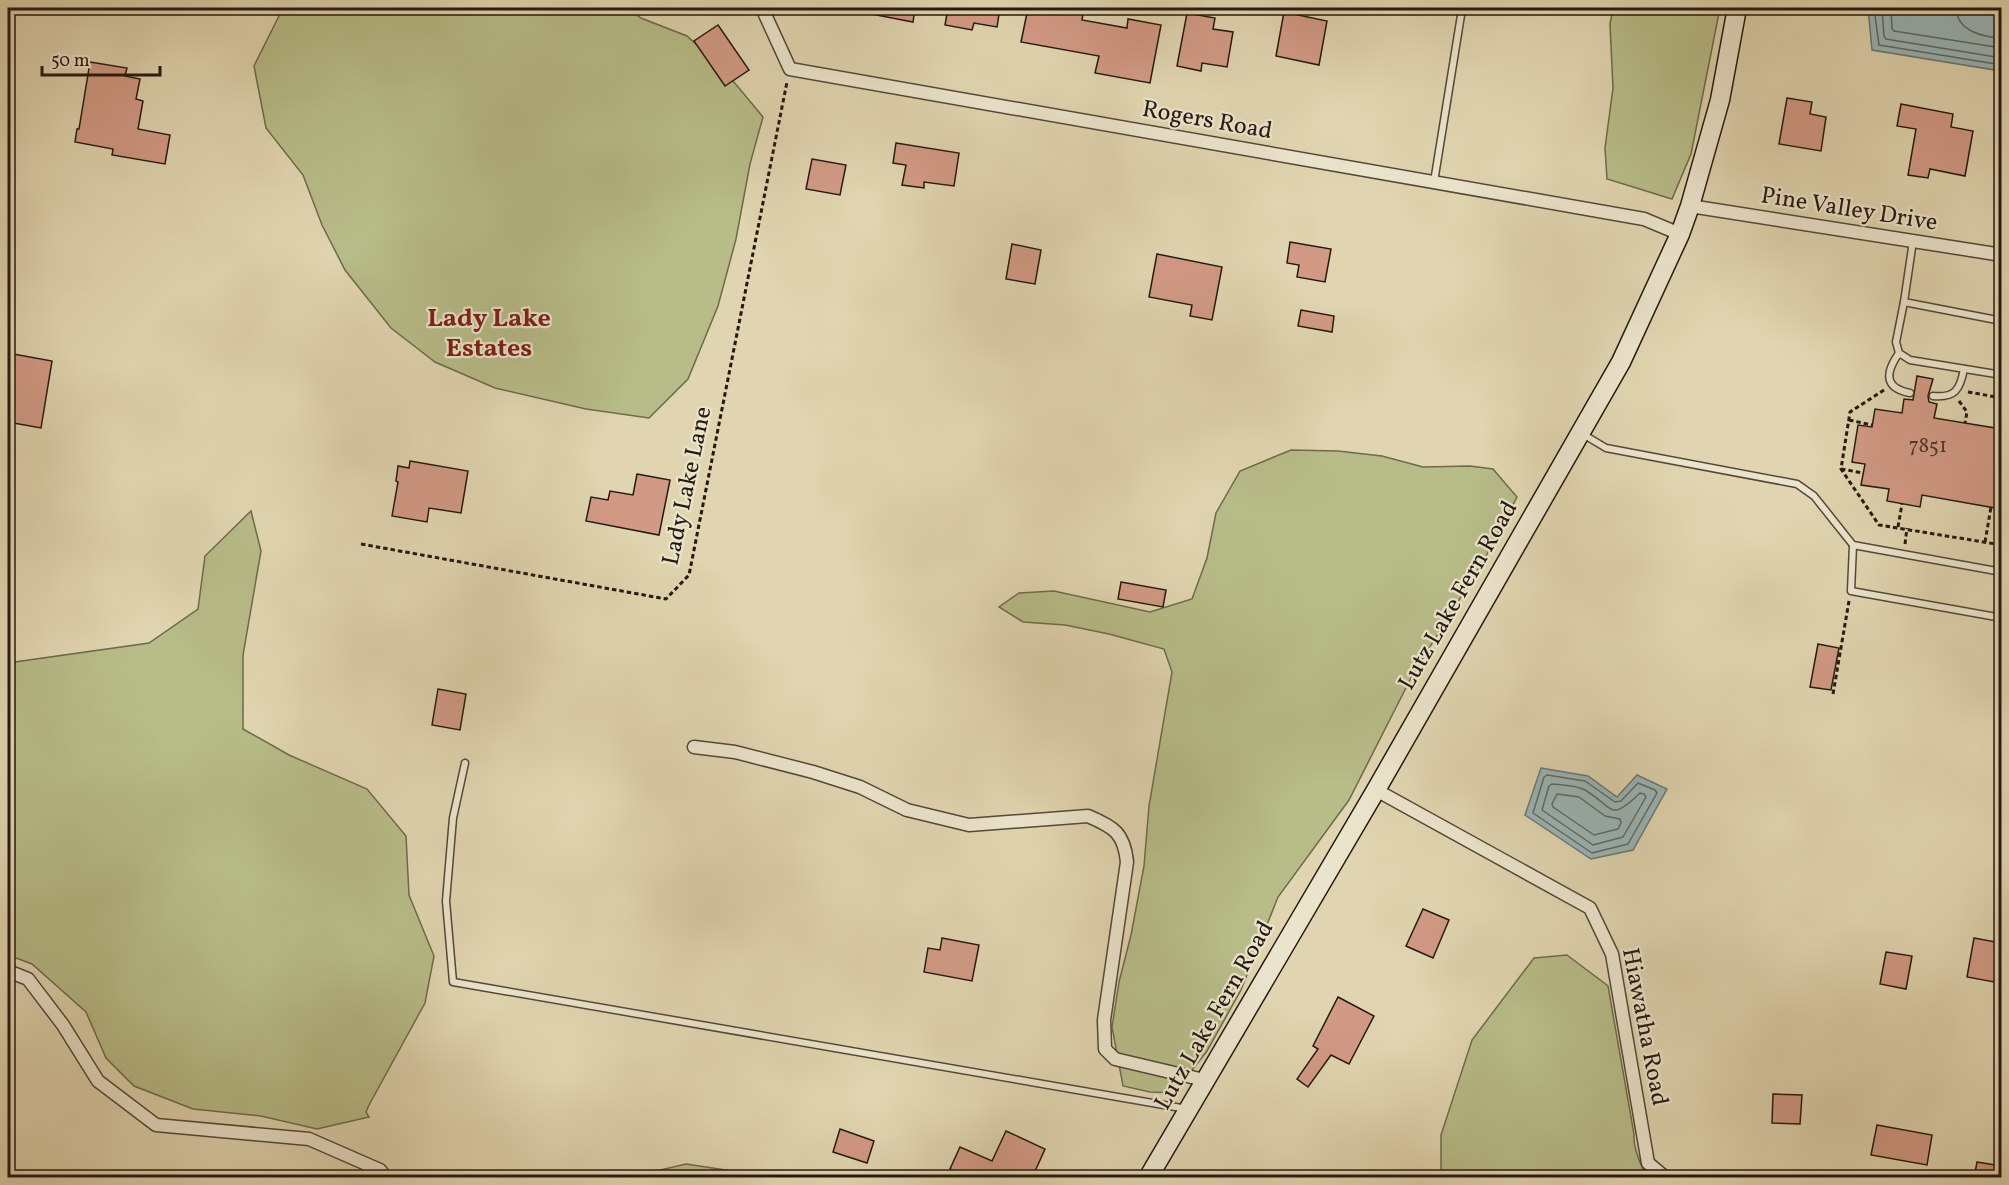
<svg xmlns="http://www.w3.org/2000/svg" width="2009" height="1185" viewBox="0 0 2009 1185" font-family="Vollkorn,serif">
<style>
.green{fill:#b7bc88;stroke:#6e6a4c;stroke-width:1.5}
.water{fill:#99b6b7;stroke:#6b7774;stroke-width:1.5}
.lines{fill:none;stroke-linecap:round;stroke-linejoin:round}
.shore{stroke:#5f6864;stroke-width:1.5}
.building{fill:#d29a85;stroke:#251910;stroke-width:1.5}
.service-casing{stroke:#544838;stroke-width:9}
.minor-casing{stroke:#544838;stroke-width:15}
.secondary-casing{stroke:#251910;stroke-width:21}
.path{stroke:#251910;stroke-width:3;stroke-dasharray:4.5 3;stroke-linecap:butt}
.service{stroke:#ebe4cc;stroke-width:6}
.minor{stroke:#ebe4cc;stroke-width:12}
.secondary{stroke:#ebe4cc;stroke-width:18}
.labels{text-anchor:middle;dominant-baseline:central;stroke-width:4.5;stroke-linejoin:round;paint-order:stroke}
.number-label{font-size:21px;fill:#50392d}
.street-label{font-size:24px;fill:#251910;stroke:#ebe4cc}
.neighbourhood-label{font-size:26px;font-weight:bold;fill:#7a1f14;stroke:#ebe4cc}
</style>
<rect width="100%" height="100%" fill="#e0d5b0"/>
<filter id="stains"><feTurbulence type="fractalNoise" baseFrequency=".00333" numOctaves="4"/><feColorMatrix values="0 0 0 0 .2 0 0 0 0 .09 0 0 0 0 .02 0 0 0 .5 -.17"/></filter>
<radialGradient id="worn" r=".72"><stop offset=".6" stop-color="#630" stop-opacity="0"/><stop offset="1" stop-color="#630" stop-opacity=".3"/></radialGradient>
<g class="green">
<path d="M283 8H627L641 18 687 36 724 70 763 117 750 164 736 239 718 306 688 379 649 418 586 409 495 388 435 362 391 328 345 270 322 225 303 175 266 128 254 66Z"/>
<path d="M1613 8H1720L1691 154 1672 199 1607 179 1605 148 1613 88 1610 24Z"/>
<path d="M1291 450 1338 451 1382 456 1423 467 1470 466 1493 469 1517 497 1484 560 1413 674 1349 800 1278 897 1241 990 1207 1051 1174 1093 1150 1092 1123 1086 1112 1027 1119 982 1131 935 1144 866 1149 806 1172 672 1164 649 1109 634 1065 625 1023 622 999 607 1019 593 1054 591 1150 612 1192 599 1207 558 1216 513 1240 471Z"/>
<path d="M251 511 261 551 243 655V729L289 755 367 789 406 836 409 895 434 956 425 1003 369 1105 366 1112 369 1117 317 1129 261 1116 193 1109 134 1086 106 1058 86 1012 32 964 8 955V663L149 643 198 609 205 556Z"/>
<path d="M1567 955 1608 986 1634 1134C1633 1150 1641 1163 1646 1177H1441V1135L1472 1040 1534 958Z"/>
<path d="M686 1164 766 1176 777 1177H630Z"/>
</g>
<g class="water">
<path d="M1868 8H1968L2001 16V71L1872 50Z"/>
<path d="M1541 768 1588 776 1617 797 1637 775 1667 789 1633 850 1591 859 1525 815Z"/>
</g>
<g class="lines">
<g class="shore">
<path d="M1874 8 1879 45 2002 65"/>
<path d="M1882 8 1884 36 1886 39 2002 58"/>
<path d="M1891 8 1892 29 1894 31 2002 48"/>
<path d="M1956 8C1957 31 1982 37 2002 38"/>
<path d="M1547 775 1585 781 1615 802 1621 801 1638 783 1655 790 1657 793 1628 844 1592 853 1533 813 1544 777Z"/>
<path d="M1552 784C1562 785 1576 785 1585 790 1615 808 1609 823 1640 793L1644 794 1646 797 1623 837 1593 845 1542 810 1549 786Z"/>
<path d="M1557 794 1579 797 1605 816 1620 819 1621 823 1618 829 1594 835 1553 807 1552 804Z"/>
</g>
</g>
<g class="building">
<path d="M872 8H915L913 22 871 14Z"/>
<path d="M948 8H1000L997 27 974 23 972 30 945 25Z"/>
<path d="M1028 8H1084L1082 20 1127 28 1128 19 1161 25 1150 83 1095 73 1099 56 1021 42Z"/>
<path d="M1284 12 1327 21 1319 65 1276 56Z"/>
<path d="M1187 13 1215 18 1213 29 1233 32 1227 67 1202 63 1201 71 1177 66Z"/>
<path d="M718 25 749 70 725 86 694 41Z"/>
<path d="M90 62 127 68 125 76 140 79 136 99 143 101 138 129 170 135 165 164 112 155 113 149 75 142 77 129H79Z"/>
<path d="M1787 98 1812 102 1810 114 1826 117 1821 151 1779 144Z"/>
<path d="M1901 104 1953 114 1951 127 1973 131 1965 176 1930 169 1928 178 1908 175 1916 129 1897 126Z"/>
<path d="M896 143 959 153 954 186 924 182V188L902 185 906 165 893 163Z"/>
<path d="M812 159 846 165 840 195 806 189Z"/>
<path d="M1290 242 1331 249 1325 282 1297 277 1299 265 1287 263Z"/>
<path d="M1012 244 1041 250 1035 284 1006 279Z"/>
<path d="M1157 254 1222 267 1212 320 1190 316 1192 305 1149 297Z"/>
<path d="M1301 310 1334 316 1332 332 1298 326Z"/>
<path d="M8 353 52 361 41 428 8 422Z"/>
<path d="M1917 376 1933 379 1928 396 1929 402 1937 404 1934 418 2001 429V509L1922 495 1920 507 1887 501 1889 489 1861 485 1865 464 1852 462 1858 425 1872 427 1875 409 1902 413 1904 399 1913 400Z"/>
<path d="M410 461 468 471 461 513 429 508 427 522 392 516 398 482 396 481 398 466 409 468Z"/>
<path d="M637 474 670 480 659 535 586 521 591 497 608 500 610 491 633 495Z"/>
<path d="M1121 582 1166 590 1163 607 1118 599Z"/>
<path d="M1818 644 1839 648 1831 690 1810 687Z"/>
<path d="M438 689 466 694 460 730 432 725Z"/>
<path d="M1423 909 1449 920 1433 958 1406 946Z"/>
<path d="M942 938 979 945 972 981 924 972 928 948 940 950Z"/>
<path d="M1974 938 2001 943 1994 982 1967 977Z"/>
<path d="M1886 952 1912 956 1906 989 1880 984Z"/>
<path d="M1338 997 1374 1016 1349 1064 1331 1055 1308 1087 1297 1079 1318 1049 1313 1046Z"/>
<path d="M1773 1094 1802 1095 1800 1124 1772 1123Z"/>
<path d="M1877 1125 1932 1135 1927 1165 1871 1155Z"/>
<path d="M840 1129 874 1141 867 1163 833 1152Z"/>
<path d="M1006 1131 1045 1149 1032 1178H969L950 1169 960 1147 992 1161Z"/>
<path d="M1977 1162 2001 1166V1178H1974Z"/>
</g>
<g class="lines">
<g class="service-casing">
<g id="service">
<path d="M1434 182 1462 9"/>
<path d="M1913 241 1904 302 2002 321"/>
<path d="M1904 302 1896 342 1899 353 1910 360 2002 375"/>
<path d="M1899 353C1885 373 1884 388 1910 393"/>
<path d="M1933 396C1955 398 1960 390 1964 369"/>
<path d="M1581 433 1606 448 1797 484 1814 496 1853 545 2002 572"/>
<path d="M1853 545 1851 591 2002 618"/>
<path d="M465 763 453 818 446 901 453 982 1187 1109"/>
</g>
</g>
<g class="minor-casing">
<g id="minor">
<path d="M762 8 790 69 1644 219 1680 234"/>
<path d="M1690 206 2002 255"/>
<path d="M694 747 735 752 813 772 860 787 907 810 969 825 1088 816C1114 827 1124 833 1127 862L1104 1020 1105 1049 1115 1059 1204 1080"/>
<path d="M1376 790 1590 908 1612 954 1648 1163 1666 1178"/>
<path d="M8 971 28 979 63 1025 98 1081 156 1125 309 1139 380 1170 386 1178"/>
</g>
</g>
<g class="secondary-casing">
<path id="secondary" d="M1148 1178 1376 790 1621 362 1680 234 1690 206 1720 100 1737 8"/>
</g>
<g class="path">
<path d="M1884 390 1850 412 1841 469 1879 525 2002 545"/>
<path d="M1968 392 2002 398"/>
<path d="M1959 401 1967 412 1965 423"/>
<path d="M1849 420 1872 425"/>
<path d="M1841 469 1863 473"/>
<path d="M1898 527 1902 504"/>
<path d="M1985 542 1991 507"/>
<path d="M361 544 666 599 689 575 787 82"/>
<path d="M1905 544 1907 528"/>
<path d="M1833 694 1849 601"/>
</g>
<use href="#service" class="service"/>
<use href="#minor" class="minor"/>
<use href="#secondary" class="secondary"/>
</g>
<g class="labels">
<g class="number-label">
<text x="1928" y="446">7851</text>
</g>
<g class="street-label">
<text transform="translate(1207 121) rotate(10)">Rogers Road</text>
<text transform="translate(1849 210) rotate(9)">Pine Valley Drive</text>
<text transform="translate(688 486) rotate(-78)">Lady Lake Lane</text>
<text transform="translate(1459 596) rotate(-60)">Lutz Lake Fern Road</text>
<text transform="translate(1215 1016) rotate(-60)">Lutz Lake Fern Road</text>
<text transform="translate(1644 1027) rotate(79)">Hiawatha Road</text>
</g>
<g class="neighbourhood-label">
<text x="489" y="319">Lady Lake<tspan x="489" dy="30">Estates</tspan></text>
</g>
</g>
<rect width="2009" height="1185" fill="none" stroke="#e0d5b0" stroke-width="30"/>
<rect x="9" y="9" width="1991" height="1167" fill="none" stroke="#251910" stroke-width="3"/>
<rect x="15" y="15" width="1979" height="1155" fill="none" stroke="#251910" stroke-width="1.5"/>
<path d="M42 66v9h118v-9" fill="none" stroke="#251910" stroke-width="3"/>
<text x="51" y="66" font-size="18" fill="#251910" stroke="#ebe4cc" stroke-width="4.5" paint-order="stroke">50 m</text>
<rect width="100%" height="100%" filter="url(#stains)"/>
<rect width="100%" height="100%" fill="url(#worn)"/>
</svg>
